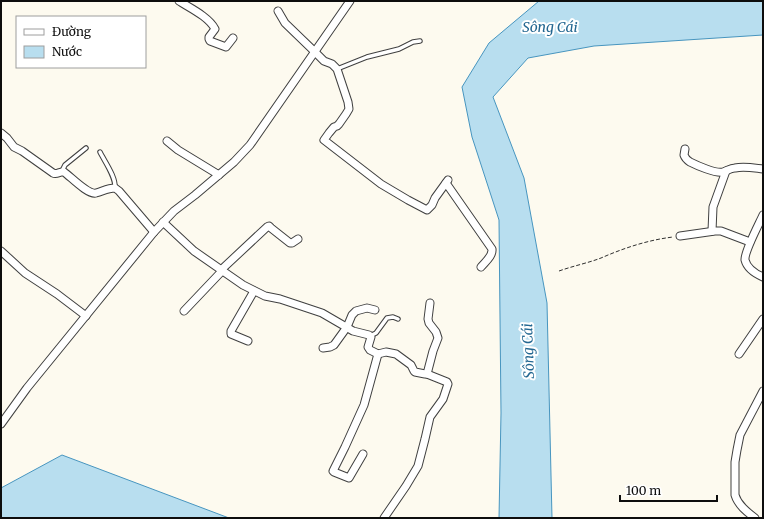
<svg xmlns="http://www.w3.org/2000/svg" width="764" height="519" viewBox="0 0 764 519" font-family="Merriweather,serif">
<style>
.water{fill:#b8deef;stroke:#4795bf}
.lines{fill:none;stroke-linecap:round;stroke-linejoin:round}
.lane-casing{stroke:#404040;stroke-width:5.5}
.street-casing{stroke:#404040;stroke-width:9}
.path{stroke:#2f2f2f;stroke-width:1;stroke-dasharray:4 2;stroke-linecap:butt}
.lane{stroke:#fff;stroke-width:3.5}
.street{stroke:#fff;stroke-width:7}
.labels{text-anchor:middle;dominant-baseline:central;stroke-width:4;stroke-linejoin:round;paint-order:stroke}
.water-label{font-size:14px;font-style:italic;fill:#236791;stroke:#fff}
</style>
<rect width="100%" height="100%" fill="#fdfaef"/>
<g class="water">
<path d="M539 1H763V35L594 46 528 58 493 97 524 178 547 303 552 518H499L501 413 499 220 472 137 462 87 489 43Z"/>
<path d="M62 455 229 518H1V488Z"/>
</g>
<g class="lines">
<g class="lane-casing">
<g id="lane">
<path d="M337 69 367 57 399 49 413 42 420 41"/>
<path d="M100 152C105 162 116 177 115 188"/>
<path d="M62 171 65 165 86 148"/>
<path d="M370 336 376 333 387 318 393 317 398 319"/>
</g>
</g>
<g class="street-casing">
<g id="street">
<path d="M179 1C190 8 209 17 215 29L209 37V39L210 41 226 47 233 38"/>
<path d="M278 11 285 23 315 52 324 61 332 64 337 69 348 102 349 109 346 114 339 124 337 126 334 127 329 133 324 140 381 184 408 200 427 210 432 205 435 198 448 180"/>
<path d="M1 133 7 138 14 147 22 151 53 173C57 175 60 171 64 172 71 177 88 195 96 193 103 191 108 188 115 188L119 191 154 232"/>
<path d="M167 141 178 150 219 175"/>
<path d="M685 149 684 155C685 158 687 160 690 162 696 165 716 174 723 172 727 171 730 168 735 168 744 166 754 168 763 169"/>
<path d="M446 183 492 249C493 256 485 262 481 267"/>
<path d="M763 215C759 224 744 252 745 260 747 268 756 274 763 277"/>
<path d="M163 222 194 251 243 285 265 296 280 299 322 313 353 331 369 335 371 337 368 347 370 350 378 354 386 352 396 354 411 365 414 371 415 372 425 374H427L433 351 438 338 436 332 429 323 428 319 430 303"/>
<path d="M712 231 713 207 726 171"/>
<path d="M680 236 715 231H721L750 242"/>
<path d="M1 251 25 273 57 294 86 316"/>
<path d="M221 270 267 227 269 226 271 228 290 243H292L298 239"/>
<path d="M184 311 222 271"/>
<path d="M248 341 231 334V331L254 291"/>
<path d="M323 348 330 347 334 345 347 327 352 315 356 311 367 308 375 310"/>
<path d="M739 354 763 319"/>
<path d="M1 424 27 388 154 232 174 211 195 195 234 162 250 145 350 1"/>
<path d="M363 454 349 478 334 472 333 471 345 447 364 405 378 354"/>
<path d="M384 518 406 486 418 466 425 439 430 417 443 399 448 384 447 382 427 374"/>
<path d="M755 518C747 512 738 505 735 495V462L737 450 740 435 763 391"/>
</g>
</g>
<path class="path" d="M559 271C573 266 588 263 601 258 624 248 648 240 673 237"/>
<use href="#lane" class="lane"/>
<use href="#street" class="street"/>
</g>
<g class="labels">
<g class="water-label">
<text x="550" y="27">Sông Cái</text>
<text transform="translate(528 351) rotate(-92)">Sông Cái</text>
</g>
</g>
<rect width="764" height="519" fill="none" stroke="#0d0d0d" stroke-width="4"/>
<rect x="16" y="16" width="130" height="52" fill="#ffffff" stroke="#9e9e9e"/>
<rect x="24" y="29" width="20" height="6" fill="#ffffff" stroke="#9e9e9e"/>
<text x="52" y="36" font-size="12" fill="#0d0d0d">Đường</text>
<rect x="24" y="46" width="20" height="12" fill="#b8deef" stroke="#9e9e9e"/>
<text x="52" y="56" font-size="12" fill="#0d0d0d">Nước</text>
<path d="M620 495v6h97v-6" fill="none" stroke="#0d0d0d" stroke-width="2"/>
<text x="626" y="495" font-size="12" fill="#0d0d0d" stroke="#ffffff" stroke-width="3" paint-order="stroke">100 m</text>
</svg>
